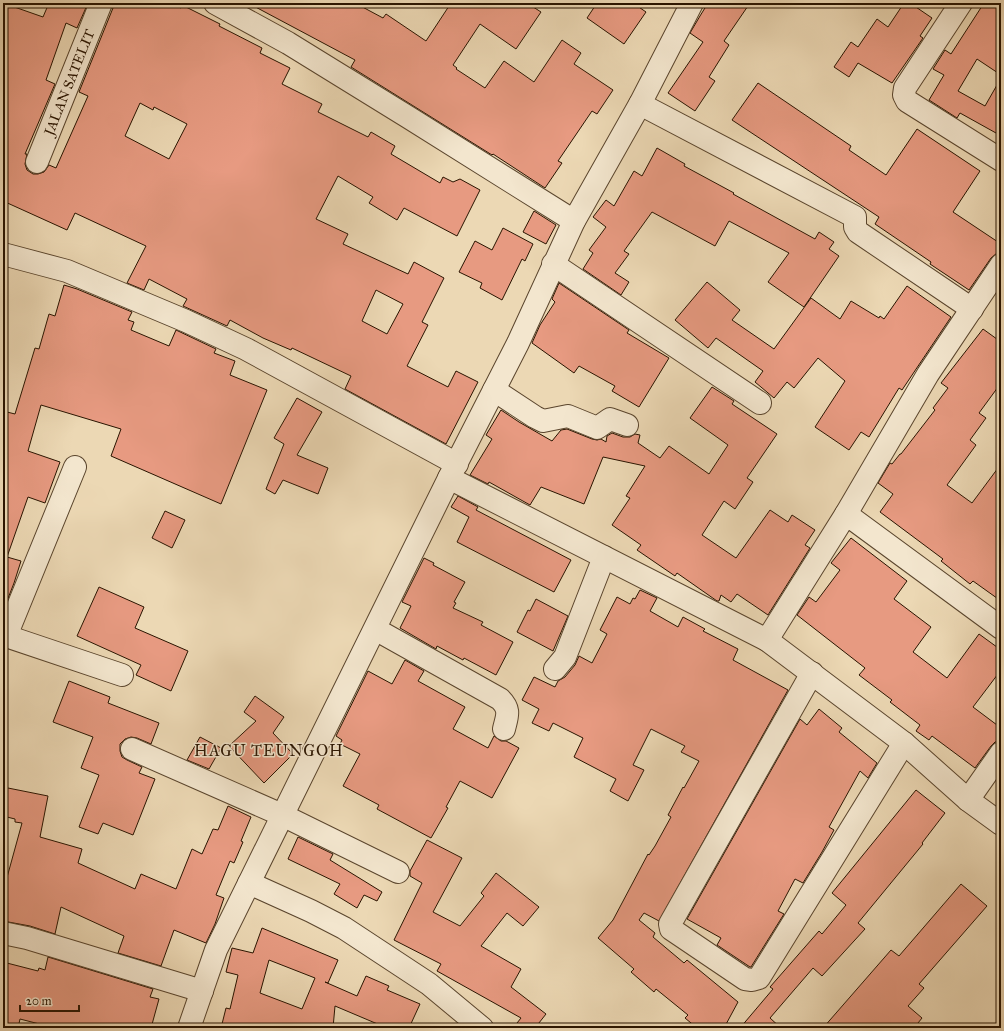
<svg xmlns="http://www.w3.org/2000/svg" width="1004" height="1031" viewBox="0 0 1004 1031" font-family="'IM FELL Great Primer',serif">
<style>
.building{fill:#e79a81;stroke:#291400;fill-rule:evenodd}
.lines{fill:none;stroke-linecap:round;stroke-linejoin:round}
.minor-casing{stroke:#5a452d;stroke-width:24}
.minor{stroke:#f3e6ce;stroke-width:22}
.labels{text-anchor:middle;dominant-baseline:central;stroke-width:3;stroke-linejoin:round;paint-order:stroke}
.street-label{font-size:14px;fill:#291400;stroke:#f3e6ce}
.quarter-label{font-size:16px;letter-spacing:1px;fill:#291400;stroke:#f3e6ce}
</style>
<rect width="100%" height="100%" fill="#ecd8b4"/>
<filter id="stains"><feTurbulence type="fractalNoise" baseFrequency=".005" numOctaves="4"/><feColorMatrix values="0 0 0 0 .2 0 0 0 0 .09 0 0 0 0 .02 0 0 0 .5 -.17"/></filter>
<radialGradient id="worn" r=".72"><stop offset=".6" stop-color="#630" stop-opacity="0"/><stop offset="1" stop-color="#630" stop-opacity=".3"/></radialGradient>
<g class="building">
<path d="M3 3 43 17 49 3H88L77 28 66 23 46 80 55 84 25 154H27L25 164 27 170 33 174H38L44 172 49 165 56 168 88 96 79 92 113 8V3H170L181 8 182 5 220 24 219 26 262 48 260 53 290 68 282 84 322 104 318 112 368 137 371 132 395 146 391 154 440 183 443 177 453 182 460 179 480 190 457 236 404 208 397 220 369 203 373 197 338 176 316 219 348 234 343 244 408 274 414 262 444 278 422 322 428 325 407 366 448 387 456 371 478 382 446 444 345 389 351 376 292 348 291 350 263 338 230 320 227 326 183 306 187 299 149 279 144 290 127 283 146 246 75 213 67 230 3 201ZM140 103 153 110 154 107 187 124 169 159 125 136ZM376 290 403 304 387 334 362 321Z"/>
<path d="M248 3H355L383 18 386 14 426 41 451 3H527L541 12 516 49 480 24 453 65 457 68 456 69 485 88 504 61 534 82 562 40 581 53 574 64 613 90 597 114 592 111 558 161 562 163 545 188 493 154 492 155 351 67 355 60Z"/>
<path d="M597 3H633L646 12 624 44 587 18Z"/>
<path d="M708 3H750L724 41 729 45 709 77 715 81 695 111 668 93 703 42 690 33 700 16Z"/>
<path d="M904 3H910L932 18 920 36 923 38 892 83 858 63 849 77 834 67 851 42 858 47 877 19 888 27Z"/>
<path d="M984 3H1001V75L977 59 958 91 985 106 1001 78V125L996 133 960 113 957 118 929 100 944 75 933 69 945 50 951 54Z"/>
<path d="M758 83 851 146 849 150 886 175 917 129 980 171 953 212 1001 244V248L997 253 991 258 969 290 930 264 931 262 875 224 879 217 732 120Z"/>
<path d="M657 148 685 164 684 166 734 193 733 194 815 239 819 232 834 242 829 249 839 256 804 307 768 282 789 253 729 221 715 246 652 212 624 251 629 254 615 273 629 282 621 295 583 269 593 253 589 250 606 227 593 217 606 200 614 206 634 171 642 176Z"/>
<path d="M534 211 556 225 546 244 523 232Z"/>
<path d="M503 228 533 244 525 261 522 259 502 300 480 288 482 283 459 272 475 241 492 250Z"/>
<path d="M707 282 740 310 732 320 774 349 811 298 840 319 851 301 879 318 880 316 884 319 907 286 951 317 902 390 899 388 869 437 861 432 849 450 815 427 845 381 818 358 794 388 787 382 774 398 755 382 763 371 716 338 708 348 675 320Z"/>
<path d="M559 283 629 330 627 333 669 358 639 407 612 391 615 386 579 366 574 373 532 343 540 325 555 302 552 299Z"/>
<path d="M64 285 77 289 132 312 128 320 134 322 131 330 169 346 176 330 216 349 214 353 235 361 230 375 267 390 221 504 111 456 121 429 41 405 28 451 60 462 45 503 28 497 7 557 21 561 14 583 5 606H3V411L15 414 35 348 39 349 49 314 55 316Z"/>
<path d="M983 329 1001 342V383L979 413 986 418 970 440 976 445 947 485 972 503 1001 464V601L973 581 970 584 941 561 943 559 880 512 893 494 878 483 890 463 892 464 900 454H901L935 410 933 408 948 388 941 383Z"/>
<path d="M712 387 734 401 732 404 777 434 747 478 753 482 735 509 724 501 702 535 736 558 770 510 788 522 792 515 815 530 805 545 810 548 768 615 737 594 731 602 721 595 719 601H717L677 573 675 576 637 550 641 545 612 525 630 498 626 496 645 466 603 457 584 504 541 487 530 505 489 482 488 484 470 475 492 439 486 435 501 410 519 422 552 441 561 430 567 429 592 439 597 440 601 439 606 442 607 436 612 433 623 437H630L635 434 640 435 638 443 660 458 669 446 709 474 728 445 690 418Z"/>
<path d="M297 398 322 412 297 455 328 468 318 494 283 480 275 494 266 489 284 444 274 438Z"/>
<path d="M458 496 478 507 476 510 571 560 554 592 457 542 469 517 451 507Z"/>
<path d="M165 511 185 520 172 548 152 538Z"/>
<path d="M851 538 907 581 894 599 931 627 913 652 947 678 979 634 1001 650V670L973 707 1001 728V741L995 742 991 746 975 768 932 736 929 740 916 731 920 725 890 702 892 700 859 675 865 668 797 615 809 597 816 602 840 570 831 563Z"/>
<path d="M424 558 434 563 433 565 465 582 454 602 456 603 453 608 483 622 481 625 513 642 496 675 464 658 463 660 437 646 436 649 400 628 411 606 402 602Z"/>
<path d="M99 587 144 607 135 628 188 651 171 691 136 675 141 665 77 636Z"/>
<path d="M640 590 657 598 650 611 678 627 683 617 705 629 703 631 738 649 733 660 788 690 659 921 644 913 639 920 655 933 653 937 684 963 687 960 738 1002 724 1028H697L685 1018 688 1015 656 989 654 992 631 972 634 969 598 938 613 920 648 854 649 855 655 846 671 817 668 815 683 787 684 788 699 761 681 752 685 746 651 729 633 765 644 770 628 801 610 791 616 779 574 757 583 738 553 723 549 731 532 723 539 709 522 700 534 677 555 687 558 681 565 677 575 665 579 656 592 663 607 634 600 630 617 597 630 604 633 598 635 599Z"/>
<path d="M536 599 568 616 553 651 517 632 528 610 530 611Z"/>
<path d="M405 660 424 671 418 681 465 707 453 729 488 748 494 736 501 741H506L519 748 492 798 460 781 446 807 448 808 431 838 377 809 379 805 343 786 360 754 340 744 342 740 336 736 368 671 392 684Z"/>
<path d="M69 681 110 697 108 703 159 723 151 744 137 738 131 737 125 739 120 744V751L122 757 127 760 142 767 139 773 155 779 133 835 103 823 98 834 79 827 99 775 81 768 93 737 53 722Z"/>
<path d="M255 696 284 717 273 733 293 754 264 783 229 746 256 721 244 712Z"/>
<path d="M819 709 842 728 839 732 877 763 868 778 860 771 829 827 834 830 822 852 803 883 795 879 778 911 784 914 751 967H750L717 945 721 938 687 919 800 719 807 725Z"/>
<path d="M200 737 221 748 209 769 187 760Z"/>
<path d="M3 787 48 796 40 837 82 849 78 863 135 889 141 874 176 889 192 849 202 854 213 829 218 830 228 806 251 817 241 841 243 842 234 863 230 861 216 895 224 898 215 924 206 943 174 930 161 966 118 953 124 936 61 907 55 934 30 926 3 921V892L22 823 15 822V819L3 816Z"/>
<path d="M916 790 945 813 922 843 923 844 858 923 865 929 822 976 813 968 770 1018 781 1028H740L773 989 770 987 819 931 822 934 846 905 832 893Z"/>
<path d="M298 837 333 854 330 860 382 892 377 901 364 895 357 908 334 894 340 884 288 859Z"/>
<path d="M427 840 462 858 433 912 460 926 484 896 481 893 496 873 539 907 523 926 507 913 481 946 521 969 511 987 546 1014 535 1028H513L521 1018 437 971 441 964 394 940 422 883 410 876V871Z"/>
<path d="M961 884 987 906 919 984 924 988 908 1006 922 1018 914 1028H823L891 950 899 956Z"/>
<path d="M262 928 338 960 328 983 325 982 357 996 366 976 389 986 387 990 420 1004 409 1028H387L335 1006 333 1028H221L226 1008 230 1009 238 975 226 972 232 948 253 953ZM269 960 315 978 302 1009 260 993Z"/>
<path d="M48 957 153 989 150 997 159 999 151 1028H55L20 1019 18 1028H3V962L38 971 39 968 45 970Z"/>
</g>
<g class="lines">
<g class="minor-casing">
<g id="minor">
<path d="M215 3 288 43 408 117 574 221"/>
<path d="M961 3 905 88 904 95 907 101 1001 160"/>
<path d="M640 104 855 217V227L858 232 972 309"/>
<path id="s1" d="M37 162 101 3"/>
<path d="M3 254 67 271 186 321 246 349 457 464"/>
<path d="M553 264 760 403"/>
<path d="M494 390 535 417 543 421 568 416 595 427 597 428 610 419 627 425"/>
<path d="M449 478 767 640 904 743 968 800 1001 824"/>
<path d="M846 514 928 374 1001 265"/>
<path d="M375 629 500 699C511 710 507 716 504 729"/>
<path d="M3 635 122 675"/>
<path d="M6 636 75 467"/>
<path d="M767 640 846 514 1001 628"/>
<path d="M555 669 565 657 604 557"/>
<path d="M812 673 670 924 671 929 745 979 752 980 759 978 904 743"/>
<path d="M132 749 282 815 398 872"/>
<path d="M968 800 1001 753"/>
<path d="M249 883 311 911 344 928 429 984 482 1028"/>
<path d="M3 933 27 938 202 991"/>
<path d="M189 1028 216 950 449 478 518 343 574 221 640 104 692 3"/>
</g>
</g>
<use href="#minor" class="minor"/>
</g>
<g class="labels">
<g class="street-label">
<text stroke="none"><textPath href="#s1" startOffset="86">JALAN SATELIT</textPath></text>
</g>
<g class="quarter-label">
<text x="269" y="750">HAGU TEUNGOH</text>
</g>
</g>
<rect width="1004" height="1031" fill="none" stroke="#ecd8b4" stroke-width="16"/>
<rect x="4" y="4" width="996" height="1023" fill="none" stroke="#291400" stroke-width="2"/>
<rect x="8" y="8" width="988" height="1015" fill="none" stroke="#291400"/>
<path d="M20 1005v6h59v-6" fill="none" stroke="#291400" stroke-width="2"/>
<text x="26" y="1005" font-size="12" fill="#291400" stroke="#f3e6ce" stroke-width="3" paint-order="stroke">20 m</text>
<rect width="100%" height="100%" filter="url(#stains)"/>
<rect width="100%" height="100%" fill="url(#worn)"/>
</svg>
